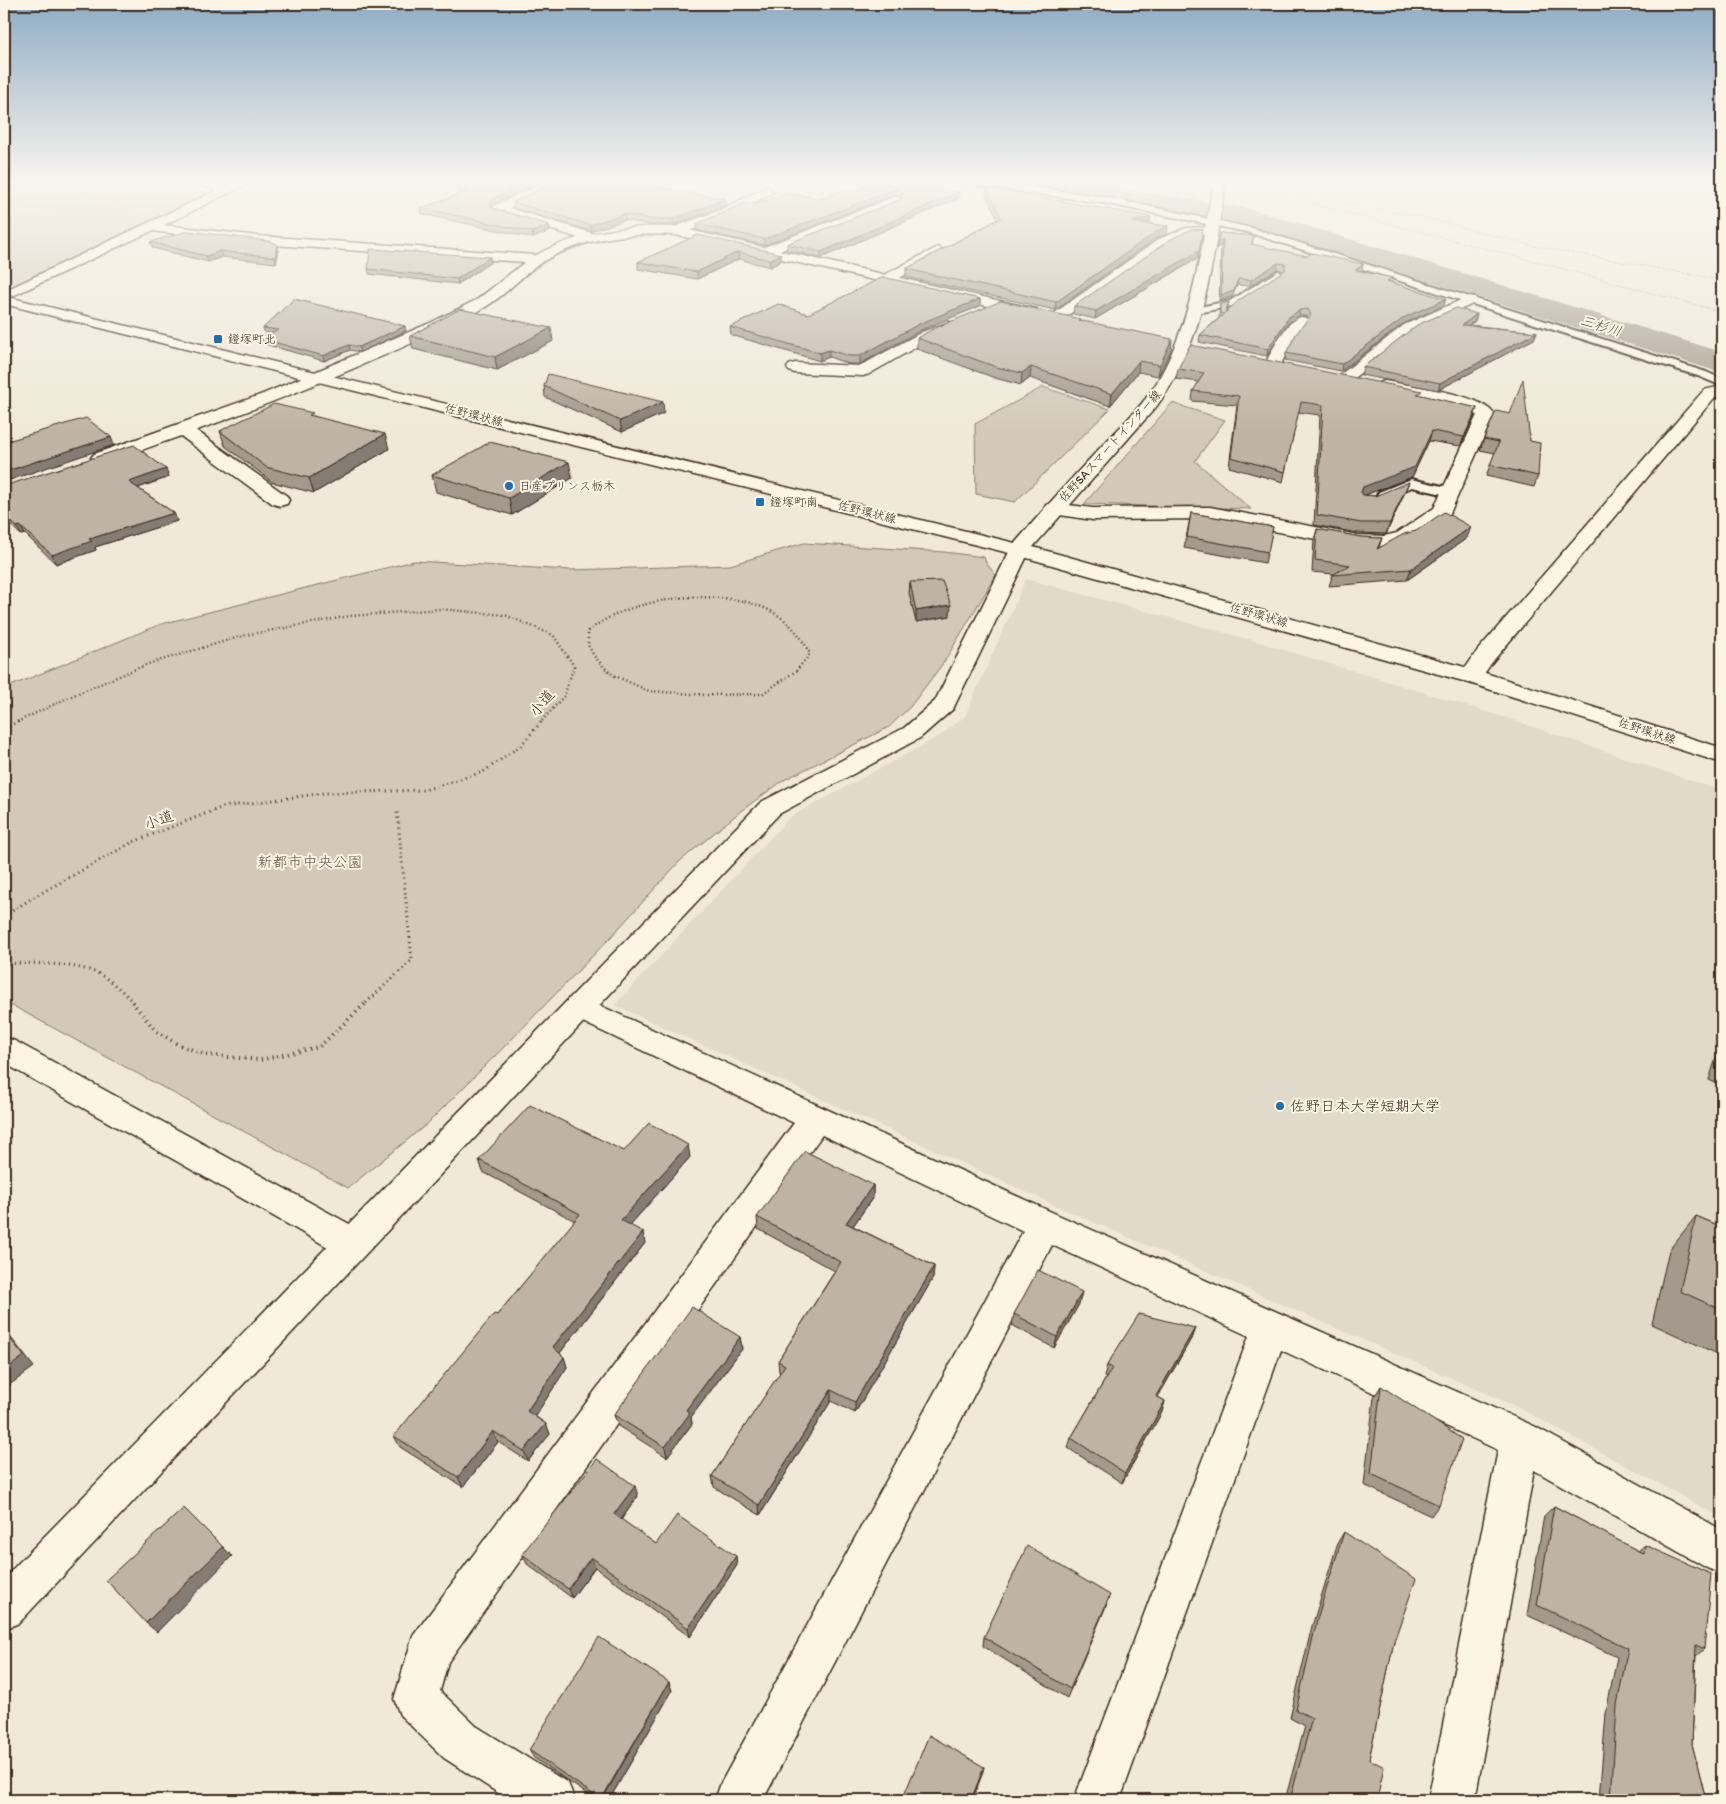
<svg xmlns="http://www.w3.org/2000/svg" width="1726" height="1804" viewBox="0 0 1726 1804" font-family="Itim,'Klee One',sans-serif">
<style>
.built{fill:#e1d9c9}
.green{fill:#d2c9ba;stroke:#867a6c}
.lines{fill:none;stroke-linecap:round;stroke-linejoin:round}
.stream{fill:#7e7163;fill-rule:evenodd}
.river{fill:#aaa091;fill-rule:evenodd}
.service-casing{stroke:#3b2a1e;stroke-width:4}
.minor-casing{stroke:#3b2a1e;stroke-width:3}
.tertiary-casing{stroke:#3b2a1e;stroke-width:3}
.secondary-casing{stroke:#3b2a1e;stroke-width:3}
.path-far3{stroke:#3b2a1e;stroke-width:1;stroke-dasharray:0.5 2;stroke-linecap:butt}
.path-far2{stroke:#3b2a1e;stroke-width:2.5;stroke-dasharray:1 3;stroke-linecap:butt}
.path-far1{stroke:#3b2a1e;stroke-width:3;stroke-dasharray:1 4;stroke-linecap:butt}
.path{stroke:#3b2a1e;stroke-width:4;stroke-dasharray:1 4.5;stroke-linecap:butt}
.service{fill:#fcf5e5;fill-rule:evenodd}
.minor{fill:#fcf5e5;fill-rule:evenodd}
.tertiary{fill:#fcf5e5;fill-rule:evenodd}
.secondary{fill:#fcf5e5;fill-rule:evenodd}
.wall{fill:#a39a8d;stroke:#3b2a1e}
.shaded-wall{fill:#857d73;stroke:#3b2a1e}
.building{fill:#beb3a4;stroke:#3b2a1e}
.poi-dot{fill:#1f6fb2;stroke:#fcf5e5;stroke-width:2}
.labels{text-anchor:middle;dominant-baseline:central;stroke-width:4;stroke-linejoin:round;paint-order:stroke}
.far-poi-label{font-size:12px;fill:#3b2a1e;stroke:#fcf5e5;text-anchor:start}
.far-street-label{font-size:12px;fill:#3b2a1e;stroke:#fcf5e5}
.far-water-label{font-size:14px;font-style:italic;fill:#625346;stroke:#fcf5e5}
.street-label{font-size:15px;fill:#3b2a1e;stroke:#fcf5e5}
.park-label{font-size:15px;fill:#615245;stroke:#fcf5e5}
.poi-label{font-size:15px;fill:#3b2a1e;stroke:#fcf5e5;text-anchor:start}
</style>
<rect width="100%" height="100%" fill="#f0e9d9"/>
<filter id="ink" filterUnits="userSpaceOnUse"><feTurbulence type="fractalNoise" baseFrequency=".02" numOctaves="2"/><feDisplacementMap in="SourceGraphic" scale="10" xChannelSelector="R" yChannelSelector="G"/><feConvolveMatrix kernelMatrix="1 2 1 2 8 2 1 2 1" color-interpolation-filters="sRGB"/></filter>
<g filter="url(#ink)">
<path class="built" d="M1026 579 1252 640 1507 718 1722 791V1518L1515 1406 1059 1207 615 1005 790 817 940 736 965 716Z"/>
<g class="green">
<path d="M4 180H158L207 193 4 290Z"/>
<path d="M1043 387 1110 409 1015 502 976 494 975 424Z"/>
<path d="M1172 403 1225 420 1195 461 1251 509 1084 504Z"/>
<path d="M804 543 944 552 984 557 986 563 996 575 944 662 910 707 889 727 784 780 742 810 679 862 609 939 512 1039 427 1124 348 1188 13 1006H4V691L13 685 161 624 414 561 570 570 730 565Z"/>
</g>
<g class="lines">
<path class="stream" d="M1709 181H1722V183Z"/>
<path class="river" d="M1001 180H1068L1251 209 1722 352V373L1247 225 1014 188 1005 186Z"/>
<g class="service-casing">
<g id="service">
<path d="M958 180H983L1104 197 1252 228 1706 372 1722 379V386L1698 376 1247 232 1104 203 962 183Z"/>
<path d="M1278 271 1282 272V276L1237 305 1193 314 1188 311 1189 309 1230 301Z"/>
<path d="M1411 479 1456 489 1458 492 1451 496 1412 487 1384 499 1377 495 1379 492Z"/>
</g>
</g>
<g class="minor-casing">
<g id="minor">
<path d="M185 180H206L233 187 235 190 229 194 187 182Z"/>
<path d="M549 180 555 184 553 187 509 208 595 234 596 237 595 240H585L494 212 492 209 494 206Z"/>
<path d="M767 187 773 191 771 194 726 217 681 234 676 235 670 231 671 228 718 211Z"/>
<path d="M897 196 903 200 901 203 769 255 764 256 757 252 759 249Z"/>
<path d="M1210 227 1215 228 1216 231 1215 234 1188 236 1169 245 1061 320H1051L1049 317 1159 239 1186 228Z"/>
<path d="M938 247 945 251 943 254 892 282 887 283 880 279 882 276Z"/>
<path d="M1470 296 1475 297 1477 300 1475 303 1414 331 1350 381H1338L1336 378 1404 325Z"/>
<path d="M1301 317 1306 318 1308 321 1293 340 1281 364 1279 367H1267L1265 364C1272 351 1286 320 1301 317Z"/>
<path d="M950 322 955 323 957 326 955 329 932 338 869 374 863 376 795 373 789 371 787 368 789 365 795 363 860 366 922 332Z"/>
<path d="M1385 381C1410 386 1480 393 1494 414L1451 511 1449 515 1411 541 1384 548 1358 547 1210 519 1093 520 1046 513 1044 509 1046 505 1053 503 1093 508 1210 507 1358 535 1384 536 1397 533 1434 508 1477 415 1448 403 1379 389 1377 386 1379 383Z"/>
<path d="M184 425 190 426 287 496 289 500 287 504 280 506 273 504 178 434 175 430 178 426Z"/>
<path d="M579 996 1056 1214 1534 1426 1722 1530V1574L1707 1568 1534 1470 1475 1800H1428L1498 1450 1281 1350 1120 1800H1074L1249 1336 1052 1245 763 1800H715L721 1783 1023 1231 822 1135 448 1662 440 1691 476 1726 568 1783 575 1800H509L444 1758 400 1715 394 1699 413 1636 794 1123 568 1015 564 1007 568 999Z"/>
<path d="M4 1037 15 1041 364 1232 369 1243 364 1254 352 1258 340 1254 4 1063Z"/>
</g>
</g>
<g class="tertiary-casing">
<g id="tertiary">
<path d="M239 180H255L164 225 258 236 536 255C580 231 627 225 676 227L1032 308 1037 309 1039 312 1037 315 1032 316 676 235C630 233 585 237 544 261 527 271 513 287 497 299 480 312 460 321 441 330 332 380 220 424 106 462L100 463 94 462 91 458 94 454 263 394 430 323 478 299 525 262 258 244 152 231 4 300V291Z"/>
<path d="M1722 386V396L1715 397 1493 661 1479 681 1471 683 1463 681 1460 676 1477 651 1704 390Z"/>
<path d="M1020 544 1027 546 1030 550 953 709 920 738 779 814 19 1623 4 1629V1578L761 802 904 728 935 701 1010 550 1013 546Z"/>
</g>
</g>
<g class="secondary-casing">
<path id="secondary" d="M1214 180H1226C1213 258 1205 343 1156 407L1033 547 1479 671 1722 748V763L1463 681 1013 554 4 304V296L1015 543C1042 511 1070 480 1099 449 1117 430 1139 410 1154 387 1192 326 1201 249 1214 180Z"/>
</g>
<g class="path-far3">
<path d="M1665 180 1722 189"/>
<path d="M64 186 138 209"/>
<path d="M1242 186 1553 266 1722 312"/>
<path d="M1264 190 1419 216 1534 246 1722 280"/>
<path d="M4 195 21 204 37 208 130 210"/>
</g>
<g class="path-far2">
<path d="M689 597C741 597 785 602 810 654L796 671 762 694 707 695 649 691 613 675 604 667 594 656 588 645V631C618 608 652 601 689 597Z"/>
<path d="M17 722 76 694 148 664 246 635 350 616 440 609 505 615 553 635 574 666 564 696 541 722"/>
</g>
<g class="path-far1">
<path d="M4 728 20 721"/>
<path d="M4 916 34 897 133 842 223 807 324 793 424 790 483 772 520 746 542 721"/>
<path d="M4 964C28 962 80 963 101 975 113 982 124 993 134 1003"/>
<path d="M366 1003 412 960 397 811"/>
</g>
<path class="path" d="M132 1002 155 1030 177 1044 206 1055 260 1060 319 1047 367 1002"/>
<use href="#service" class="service"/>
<use href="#minor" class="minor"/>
<use href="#tertiary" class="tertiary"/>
<use href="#secondary" class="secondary"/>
</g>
<g class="wall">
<path d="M468 180H544L493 204 492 206V208L549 225 550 231 533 238 422 214 421 208 460 194 457 193 456 188 457 187 456 185Z"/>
<path d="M552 180H616L615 181 726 199 727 205 673 225H650L625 220 591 231 514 208 513 202 553 183 554 182Z"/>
<path d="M875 180 959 198 821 258 787 250V244L902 199V198L896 194 764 245 697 230V224L756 204 821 199 856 191Z"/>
<path d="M987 188 1150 224 1168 226 1167 234 1158 237 1055 310 906 277V269L998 219 986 195Z"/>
<path d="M1220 233 1254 236 1252 245 1307 256 1363 264 1361 271 1392 282 1444 305 1403 324 1341 371 1285 360 1286 353 1308 319 1306 316H1299L1287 324 1267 356 1199 342 1200 335 1219 318 1220 304 1229 302 1227 311 1283 271 1277 269 1250 286 1237 285 1232 297 1219 301 1221 245 1217 248Z"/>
<path d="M698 235 781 261 770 267 739 259 697 279 638 269V262Z"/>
<path d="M150 242 279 250 276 263 222 257 208 262 153 248Z"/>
<path d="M490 257 491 262 458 284 369 274 368 269Z"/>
<path d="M1197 259 1095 319 1073 314 1074 306Z"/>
<path d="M980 299V306L921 330 860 364H849L829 357 820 361 731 335 730 327 808 314Z"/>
<path d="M1477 314 1475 321 1469 325 1537 332 1534 339 1438 390 1361 375 1363 367Z"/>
<path d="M1080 319V320L1171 350 1158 376 1138 372 1110 406 1030 378 1021 385 995 378 917 349V338Z"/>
<path d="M263 328 406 331 360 352 350 350 324 361 261 343 260 338 270 333H265Z"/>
<path d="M410 336 553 341 497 370 413 349Z"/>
<path d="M1178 369 1421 395 1477 408 1474 417 1460 446 1429 441 1412 477 1365 495 1375 496 1405 492 1386 534 1358 533 1314 525 1320 415 1298 412 1283 482 1229 467 1237 405 1192 401 1193 391 1199 382 1176 379Z"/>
<path d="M544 386 664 413 622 432 545 397Z"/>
<path d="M1510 414 1530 441 1538 476 1534 487 1486 476 1495 453 1480 450 1484 439Z"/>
<path d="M314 416 389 449 314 493 272 482 225 446 220 431Z"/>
<path d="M166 469 169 477 138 488 174 513 177 521 95 547 96 550 56 564 25 534 21 535 4 519V486Z"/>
<path d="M432 475 572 478 512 515 436 492Z"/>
<path d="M1191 513 1273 527 1265 563 1184 548Z"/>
<path d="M1317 529 1361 537 1382 538 1379 548 1467 538 1407 580 1329 586 1333 574 1312 572 1314 540Z"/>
<path d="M910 582 950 616 916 622 909 593Z"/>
<path d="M1722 1039V1086L1709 1080Z"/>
<path d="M624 1151 690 1157 630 1225 645 1243 560 1353 564 1357 567 1367 535 1416 546 1424 550 1434 528 1461 498 1442 463 1487 400 1447 394 1436 497 1315 575 1221 483 1172 479 1160Z"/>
<path d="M873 1185V1197L853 1226 934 1266 933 1278 855 1413 831 1401 760 1515 714 1487 712 1476 780 1373 779 1372 778 1361 835 1271 758 1229 757 1217Z"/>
<path d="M1696 1216 1722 1227V1356L1652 1324 1669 1250Z"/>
<path d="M1079 1304 1054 1348 1012 1325 1014 1314Z"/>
<path d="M1195 1328 1191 1339 1158 1397 1165 1401 1162 1412 1122 1483 1068 1448 1071 1438 1106 1378 1104 1377 1107 1365Z"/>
<path d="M740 1337 742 1349 691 1417 692 1424 667 1457 618 1426 614 1415Z"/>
<path d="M1381 1386 1439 1505 1431 1516 1364 1485 1374 1397Z"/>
<path d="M638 1496 621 1520 656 1544 737 1565 690 1637 595 1567 572 1598 527 1564 522 1554Z"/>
<path d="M1554 1506 1638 1551 1645 1545 1704 1649 1696 1656 1692 1744 1706 1800H1599L1606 1713 1617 1657 1527 1615 1544 1516Z"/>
<path d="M1344 1532 1394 1641 1369 1759 1377 1800H1285L1305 1726 1290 1718 1312 1626 1338 1542Z"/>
<path d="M1107 1604 1067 1698 983 1646 984 1637Z"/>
<path d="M669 1682 672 1691 609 1800H596L534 1758 529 1750Z"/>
</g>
<g class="shaded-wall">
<path d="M531 180H544L493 204 490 208 489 202 492 199Z"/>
<path d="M896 189V194L764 245V239Z"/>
<path d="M959 192V198L821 258V252Z"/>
<path d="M726 199 727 205 673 225V219Z"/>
<path d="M624 214 625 220 591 231 590 225Z"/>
<path d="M1151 217 1150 224 1132 222Z"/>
<path d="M549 225 550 231 533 238 532 232Z"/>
<path d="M1168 226 1167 234 1158 237 1055 310 1056 302 1159 230Z"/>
<path d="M1203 229 1197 259 1095 319 1096 311Z"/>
<path d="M1223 239 1221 245 1217 248 1218 242Z"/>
<path d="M277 244 279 250 276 263 275 257Z"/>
<path d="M220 251 222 257 208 262 206 256Z"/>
<path d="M738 252 739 259 697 279V272Z"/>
<path d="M781 254V261L770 267 769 260Z"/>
<path d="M490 257 491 262 458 284 457 279Z"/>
<path d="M1278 263 1277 269 1250 286 1251 280Z"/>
<path d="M1363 264 1362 271 1355 277 1356 270Z"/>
<path d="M1238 279 1237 285 1232 297 1219 301 1221 295Z"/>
<path d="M980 299V306L921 330 860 364V356L921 323Z"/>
<path d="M1446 299 1444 305 1403 324 1341 371 1342 364 1405 317Z"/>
<path d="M1300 310 1299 316 1287 324 1267 356 1268 349 1289 317Z"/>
<path d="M1477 314 1475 321 1459 332 1462 325Z"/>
<path d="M405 326 406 331 360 352 359 347Z"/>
<path d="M551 328 553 341 497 370 495 357Z"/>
<path d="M1537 332 1534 339 1438 390 1440 383Z"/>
<path d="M1172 339 1171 350 1158 376 1160 365Z"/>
<path d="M349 345 350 350 324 361 323 356Z"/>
<path d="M829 350V357L820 361V353Z"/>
<path d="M1139 361 1138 372 1110 406 1112 394Z"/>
<path d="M1031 367 1030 378 1021 385 1022 373Z"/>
<path d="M663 402 664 413 622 432 620 421Z"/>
<path d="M1477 408 1474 417 1460 446 1464 437Z"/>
<path d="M1432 431 1429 441 1412 477 1360 497 1363 487Z"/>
<path d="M385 434 389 449 314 493 309 478Z"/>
<path d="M111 437 114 445 4 482V472Z"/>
<path d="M569 462 572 478 512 515 509 498Z"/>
<path d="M166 469 169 477 132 490 129 482Z"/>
<path d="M1409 482 1405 492 1386 534 1390 523Z"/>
<path d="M174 513 177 521 95 547 96 550 56 564 52 555 89 539Z"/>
<path d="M20 526 25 534 21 535 17 527Z"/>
<path d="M1471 527 1467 538 1407 580 1411 569Z"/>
<path d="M951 605 950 616 916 622V611Z"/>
<path d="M688 1145 690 1157 624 1232 621 1220Z"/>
<path d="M873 1185V1197L847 1235 846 1223Z"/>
<path d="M643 1232 645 1243 556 1358 553 1347Z"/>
<path d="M934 1266 933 1278 855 1413V1402Z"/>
<path d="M1082 1292 1079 1304 1054 1348 1057 1337Z"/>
<path d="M1195 1328 1191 1339 1152 1407 1156 1396Z"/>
<path d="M4 1329 34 1367 4 1389Z"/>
<path d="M740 1337 742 1349 691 1417 692 1424 667 1457 665 1447 686 1410Z"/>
<path d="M564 1357 567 1367 532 1421 527 1411Z"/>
<path d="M831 1390V1401L760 1515 759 1505Z"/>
<path d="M1165 1401 1162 1412 1122 1483 1125 1473Z"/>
<path d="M546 1424 550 1434 528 1461 524 1451Z"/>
<path d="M493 1431 498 1442 463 1487 458 1477Z"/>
<path d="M635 1486 638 1496 617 1525 614 1514Z"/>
<path d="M223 1547 232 1556 157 1632 146 1623Z"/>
<path d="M736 1556 737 1565 690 1637 688 1628Z"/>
<path d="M591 1557 595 1567 572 1598 568 1589Z"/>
<path d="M669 1682 672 1691 609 1800H602Z"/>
<path d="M984 1767 982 1775 972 1800H971Z"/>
</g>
<g class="building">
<path d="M468 180H531L492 199 489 202 492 208 549 225 532 232 421 208 469 191 456 188 461 186 456 185Z"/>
<path d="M555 180H613L726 199 673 219H650L624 214 590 225 513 202 553 183Z"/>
<path d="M875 180H894L959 192 821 252 787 244 902 199 904 193 896 189 764 239 697 224 747 202 756 204 788 193 821 199 845 189 856 191Z"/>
<path d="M987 188 1151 217 1132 222 1168 226 1159 230 1056 302 906 269 1001 218Z"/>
<path d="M1203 229 1199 251 1096 311 1074 306 1171 239 1190 230Z"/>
<path d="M188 231 268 241 277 244 275 257 220 251 206 256 150 242Z"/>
<path d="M1220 233 1254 236 1251 244 1307 256 1312 253 1363 264 1356 270 1393 278 1387 281 1446 299 1405 317 1342 364 1286 353 1296 334 1311 315 1308 309 1300 310 1289 317 1268 349 1200 335 1224 314 1220 313V304L1229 302 1225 313 1239 300 1285 270V264L1278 263 1251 280 1238 279 1234 291 1221 295 1223 239 1218 242Z"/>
<path d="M698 235 781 254 769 260 738 252 697 272 638 262Z"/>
<path d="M370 249 490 257 457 279 368 269Z"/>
<path d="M883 277 980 299 921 323 860 356H849L829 350 820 353 730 327 778 304 808 314Z"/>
<path d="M294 299 405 326 359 347 349 345 323 356 260 338 279 330 263 328Z"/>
<path d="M1001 301 1080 319 1078 320 1172 339 1160 365 1139 361 1112 394 1031 367 1022 373 996 367 917 338 933 329Z"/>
<path d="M1456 308 1477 314 1462 325 1537 332 1440 383 1363 367 1417 325Z"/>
<path d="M460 309 551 328 495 357 410 336Z"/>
<path d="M1190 345 1422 391 1417 394 1477 408 1464 437 1432 431 1415 467 1363 487 1361 492 1363 495 1375 496 1409 482 1390 523H1361L1317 515 1323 405 1301 402 1285 472 1231 457 1239 396 1193 391 1204 373 1178 369Z"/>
<path d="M548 374 663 402 620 421 544 386Z"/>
<path d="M1523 379 1530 441 1540 443 1538 476 1490 465 1499 442 1484 439 1496 411 1510 414Z"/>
<path d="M274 404 313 413 309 415 385 434 309 478 266 467 220 431Z"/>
<path d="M86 418 111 437 4 472V442Z"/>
<path d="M490 442 569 462 509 498 432 475Z"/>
<path d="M134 445 166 469 129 482 174 513 89 539 92 541 52 555 20 526 17 527 4 515V486Z"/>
<path d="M1444 512 1471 527 1411 569 1332 575 1350 565 1315 560 1317 529 1361 537 1382 538 1377 549 1404 534 1416 531Z"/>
<path d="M1191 513 1273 527 1268 552 1187 537Z"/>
<path d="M942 581 951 605 916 611 910 582Z"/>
<path d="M530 1105 624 1151 649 1123 688 1145 621 1220 643 1232 553 1347 564 1357 527 1411 546 1424 524 1451 493 1431 458 1477 394 1436 494 1314 497 1315 580 1214 479 1160Z"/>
<path d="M805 1151 873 1185 846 1223 934 1266 855 1402 831 1390 759 1505 712 1476 785 1365 778 1361 841 1262 757 1217Z"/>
<path d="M1696 1216 1722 1227V1310L1680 1291Z"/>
<path d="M1038 1270 1082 1292 1057 1337 1014 1314Z"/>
<path d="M692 1307 740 1337 686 1410 690 1413 665 1447 614 1415Z"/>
<path d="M1139 1314 1195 1328 1156 1396 1165 1401 1125 1473 1071 1438 1112 1368 1107 1365Z"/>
<path d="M4 1331 24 1356 4 1371Z"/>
<path d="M1381 1386 1462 1439 1439 1505 1371 1474Z"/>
<path d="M597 1459 635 1486 614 1514 656 1544 677 1515 736 1556 688 1628 591 1557 568 1589 522 1554Z"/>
<path d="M1554 1506 1644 1554 1645 1545 1711 1574 1704 1649 1696 1645 1692 1744 1706 1800H1611L1617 1705 1628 1648 1537 1605Z"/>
<path d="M184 1508 223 1547 146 1623 106 1580Z"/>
<path d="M1344 1532 1416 1579 1394 1641 1369 1759 1384 1767 1377 1800H1290L1312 1718 1296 1710 1318 1616Z"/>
<path d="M1027 1546 1110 1595 1070 1689 984 1637Z"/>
<path d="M599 1637 669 1682 601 1800 529 1750Z"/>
<path d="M929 1735 984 1767 971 1800H902Z"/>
</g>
</g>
<linearGradient id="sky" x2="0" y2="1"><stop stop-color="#8facc5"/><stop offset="0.42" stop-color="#f8f5ee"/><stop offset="1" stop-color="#f8f5ee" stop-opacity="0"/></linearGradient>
<rect width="1726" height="433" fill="url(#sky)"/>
<g class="poi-dot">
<rect x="213" y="334" width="10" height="10" rx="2.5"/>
<circle cx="509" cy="486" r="5"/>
<rect x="755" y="497" width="10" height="10" rx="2.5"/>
<circle cx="1280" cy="1106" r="5"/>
</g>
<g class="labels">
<g class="far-poi-label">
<text x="228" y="339">鐙塚町北</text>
<text x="519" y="486">日産プリンス栃木</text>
<text x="770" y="502">鐙塚町南</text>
</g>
<g class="far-street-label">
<text transform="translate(474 415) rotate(14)">佐野環状線</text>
<text transform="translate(1110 446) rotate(-48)">佐野SAスマートインター線</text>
<text transform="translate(867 512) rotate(14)">佐野環状線</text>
<text transform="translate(1259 615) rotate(16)">佐野環状線</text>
<text transform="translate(1647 731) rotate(18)">佐野環状線</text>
</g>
<g class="far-water-label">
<text transform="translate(1601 326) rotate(17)">三杉川</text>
</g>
<g class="street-label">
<text transform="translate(542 703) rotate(-50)">小道</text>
<text transform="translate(159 820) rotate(-21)">小道</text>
</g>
<g class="park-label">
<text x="310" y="862">新都市中央公園</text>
</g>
<g class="poi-label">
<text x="1290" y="1106">佐野日本大学短期大学</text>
</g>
</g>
<rect width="1726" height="1804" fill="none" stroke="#fcf5e5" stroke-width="20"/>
<rect x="10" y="10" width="1706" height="1784" fill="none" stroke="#3b2a1e" stroke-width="2" filter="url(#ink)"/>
</svg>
